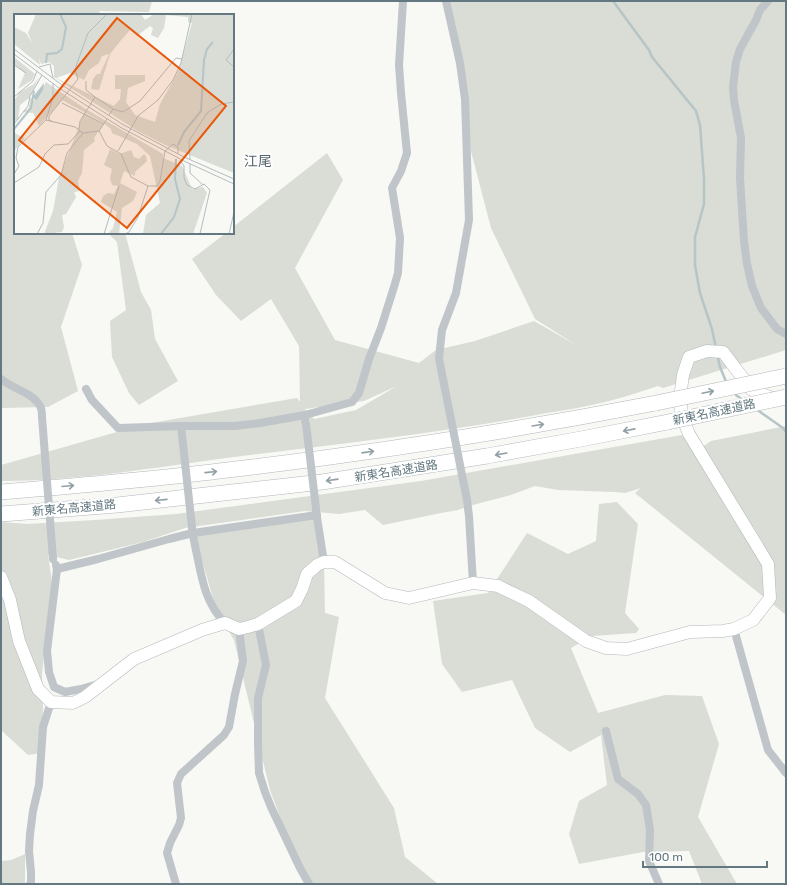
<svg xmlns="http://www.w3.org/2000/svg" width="787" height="885" viewBox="0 0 787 885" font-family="Rubik,'Noto Sans JP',sans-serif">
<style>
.green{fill:#d9ddd5;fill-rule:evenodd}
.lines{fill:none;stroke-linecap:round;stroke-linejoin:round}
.stream{stroke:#b6c5c7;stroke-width:2.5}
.secondary-casing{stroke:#b1b9bc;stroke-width:13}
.highway-casing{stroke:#b2b8bb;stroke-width:16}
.street{stroke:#bfc5c8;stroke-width:8}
.secondary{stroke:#fff;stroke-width:12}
.highway{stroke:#fff;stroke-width:15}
.highway-bridge-casing{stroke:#b2b8bb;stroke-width:16;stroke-linecap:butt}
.street-bridge{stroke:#bfc5c8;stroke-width:8}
.highway-bridge{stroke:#fff;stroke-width:15}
.oneway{stroke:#92a0a6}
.labels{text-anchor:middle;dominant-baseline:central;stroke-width:4;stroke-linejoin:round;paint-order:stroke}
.street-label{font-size:12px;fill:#637880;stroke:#fff}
.quarter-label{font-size:14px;fill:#55656b;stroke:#fff}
.inset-river{fill:none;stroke:#b6c5c7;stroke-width:2}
.inset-road{fill:none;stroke:#b3bdbf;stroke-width:1}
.view{fill:#e8590c;fill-opacity:0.15;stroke:#e8590c;stroke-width:2}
.inset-edge{fill:none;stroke:#637880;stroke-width:2}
</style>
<rect width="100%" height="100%" fill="#f8f8f5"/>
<g class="green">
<path d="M1 1H152L149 12 100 11 99 15H15V233H72L82 265 61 327 78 391 48 407 1 408Z"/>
<path d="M447 1H786V350L663 388 658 386C635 394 611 401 587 406 569 410 550 412 531 416 444 432 355 442 267 453 178 463 90 481 1 481V465L145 424 297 398 300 402 299 346 271 299 241 321 216 295 192 259 226 233H233V227L327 153 343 180 295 268 335 340 419 363 436 350 475 341 534 321 578 346 535 319 491 228 467 136ZM397 386 356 410 314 419 305 409 364 401Z"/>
<path d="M108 233H125L141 292 151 310 155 339 178 381 139 405 129 393 112 357 110 321 126 310 117 242Z"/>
<path d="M786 426V615L635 493 641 488 625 493 615 492 558 490 535 486 511 495 469 506 458 510 441 513 383 525 365 510 339 514 305 511 185 528 143 542 69 560 48 555 52 582 42 674 43 708 41 753 28 755 1 730V522L27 524 95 520 176 514 421 481 682 435 696 451 711 441Z"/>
<path d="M617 502 638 524 625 613 639 629 636 633 592 636 571 648 598 713 665 695 702 696 719 744 698 817 737 884H702L689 851 643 852 579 864 569 834 579 801 607 785 601 735 570 752 535 728 512 680 462 692 442 664 433 601 488 593 527 533 568 554 596 541 599 504Z"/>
<path d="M317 515 324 562 325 613 339 617 325 698 394 808 405 857 438 884H305L270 790 234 640 217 612 195 536Z"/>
<path d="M25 854V884H1V861L11 860Z"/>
</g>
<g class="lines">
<g class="stream">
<path d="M613 1 649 50 652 57 696 111 700 125 704 179V204L695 237V265L700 293 712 329 716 348"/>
<path d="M717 354 720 367 727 384"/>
<path d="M734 392 736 395 744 401"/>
<path d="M756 409 783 428 786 432"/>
</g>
<g class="secondary-casing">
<path id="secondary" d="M1 577 10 600 19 641 38 689 51 702 73 703 85 697 134 659 202 630 225 623 239 629 248 627 258 624 296 601 302 589 307 574 317 565 324 562H335L385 593 409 598 473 583 498 586 529 601 586 641 606 648 627 649 690 632 723 631 734 629 753 620 770 598 768 564 689 434 681 414V390L683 375 689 357 707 351 723 352 752 390 777 400"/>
</g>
<g class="highway-casing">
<g id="highway">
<path d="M1 492C74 486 147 480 219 471 366 454 512 431 656 403"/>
<path d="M1 514 117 505 322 482 487 456 581 439 668 422"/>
</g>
</g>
<g class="street">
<path d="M768 1 760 10 756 20 740 49 736 62 733 87 734 100 741 138 740 178 744 241 747 264 752 286 761 308 777 329 786 334"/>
<path d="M442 374 439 358 442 330 456 293 469 220 465 99 460 63 446 1"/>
<path d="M1 379C12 389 35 393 41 408 42 411 42 415 42 417"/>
<path d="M86 389 92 400 118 428 181 426"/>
<path d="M305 415 352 402 359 393 369 359 381 328 394 287 398 273 400 238 392 188 401 171 407 153 401 93 399 65 403 1"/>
<path d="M182 435 181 426H235L260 423 305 415V421"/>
<path d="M467 500 469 516 473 583"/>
<path d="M316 511 324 562"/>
<path d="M192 528C193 537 195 546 197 555 202 580 206 604 225 623"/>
<path d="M56 565 57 569 47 651 49 672 54 687 65 692 81 689 98 684"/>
<path d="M57 569 98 559 169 539 193 533 317 515"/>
<path d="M258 624 266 665 258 698V744L259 773 265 792 271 807 300 868 309 884"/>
<path d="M734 629 768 750 786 773"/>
<path d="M606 731 618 779 638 794 646 805 650 830 649 861 659 884"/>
<path d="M30 884 31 882V872L29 851 30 834 33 811 39 785 43 727 51 702"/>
<path d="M176 884 167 853 170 843 179 825 181 818 177 783 181 774 224 735 229 727 235 694 243 661 239 629"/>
</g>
<use href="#secondary" class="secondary"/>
<use href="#highway" class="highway"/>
<g class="highway-bridge-casing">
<g id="highway-bridge">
<path d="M656 403 786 376"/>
<path d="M668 422 786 397"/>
</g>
</g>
<g class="street-bridge">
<path d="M442 374 467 500"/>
<path d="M42 417 53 559"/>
<path d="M306 424 316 508"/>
<path d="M182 435 192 527"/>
</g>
<use href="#highway-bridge" class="highway-bridge"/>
</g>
<defs><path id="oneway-shaft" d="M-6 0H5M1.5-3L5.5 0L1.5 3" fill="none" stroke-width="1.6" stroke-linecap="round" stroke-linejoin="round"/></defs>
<g class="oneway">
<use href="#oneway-shaft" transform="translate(708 392) rotate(-12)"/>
<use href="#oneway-shaft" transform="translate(538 425) rotate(-9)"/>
<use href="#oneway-shaft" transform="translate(629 430) rotate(169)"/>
<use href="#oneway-shaft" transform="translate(368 452) rotate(-8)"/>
<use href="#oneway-shaft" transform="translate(501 454) rotate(170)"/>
<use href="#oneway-shaft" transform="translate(211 472) rotate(-6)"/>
<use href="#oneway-shaft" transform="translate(332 480) rotate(172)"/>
<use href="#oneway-shaft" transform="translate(68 486) rotate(-5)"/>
<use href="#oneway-shaft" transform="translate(161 500) rotate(174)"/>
</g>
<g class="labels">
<g class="street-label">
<text transform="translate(714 412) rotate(-12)">新東名高速道路</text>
<text transform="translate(396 471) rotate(-9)">新東名高速道路</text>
<text transform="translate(74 508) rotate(-5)">新東名高速道路</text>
</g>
<g class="quarter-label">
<text x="258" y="161">江尾</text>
</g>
</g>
<g transform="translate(14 14)">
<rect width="220" height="220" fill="#f8f8f5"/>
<path d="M22 0H127L131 6 140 0H220V159L151 131 122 116 40 63V52L35 48 27 50 25 43 26 51 0 30V13L12 19 18 29 14 19ZM152 1 174 3V8L178 9 164 58 146 90 141 108 121 101 112 88 114 74 131 67V61H101V75H107L106 85 100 92 42 64 56 59 70 66 75 56 85 49 88 42 95 40 86 60H83L79 65 77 75 85 76 96 40 108 25 116 16 123 22 136 12 139 14 137 21 144 24 150 14ZM0 43 21 60 18 66 4 75 11 59 0 50ZM25 63 15 84 6 91 4 105 0 108V87L6 78 20 70ZM32 68 70 94 149 140V144L168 152 178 175 189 173 193 179 179 220H129L132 201 146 189 136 142 123 130 98 119 97 115 88 108 48 86 25 112 19 99 8 98 15 94 16 84 22 87ZM70 99 90 110 80 124 81 127 70 136 68 159 64 167 66 177 60 178 62 183 52 200 48 201 50 213 48 218 30 220 39 197 45 164ZM0 119 11 124 0 137ZM96 135 105 140 117 136 120 143 125 145 130 140 132 142 133 147 121 158V162L110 157 106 169 123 178 119 187 108 194 105 220H94L99 214 103 198 87 188 89 182 94 179 100 180 104 172 98 171 96 164 98 155 90 151Z" fill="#d9ddd5" fill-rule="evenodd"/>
<path d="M30 69 29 76 22 87 19 83Z" fill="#b6c5c7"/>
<path class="inset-river" d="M32 49 33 40 43 39 48 35 52 13 46 0M0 115 17 94 20 77M164 131 170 118 187 97 190 46 193 35 199 28M147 220 160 203 166 185 161 165 162 145"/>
<path class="inset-road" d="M0 35 48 71 108 110 170 143 220 165M220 35 212 46 220 53M0 40 45 74 106 113 170 147 220 170M0 51 12 59M25 53 36 50 39 64M72 67V76L81 83M39 69V83L32 106 61 113 69 119 85 117 93 132 107 140 117 163 134 172H143L146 167 151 137 159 130 164 133V139M0 83 19 67 23 57M48 89 90 110M99 95 109 98 126 87 162 44 168 45M39 108 35 106V102L64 65 61 55 74 19 93 0M0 110 14 92 16 82 28 61M65 115 66 107 81 83 99 95 95 101M85 117 93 105M104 137 124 102 144 86 159 66 167 49 178 0M176 145 175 127 193 99 207 90 220 88M166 146 170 152V164L173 171 181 175 190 170 196 176 186 220M176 150V159L189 171M0 160 5 152 2 144 4 133 32 106M0 169 25 153 31 140 40 131 54 130 66 117M23 220 29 209 32 178 47 161 53 139 69 119M90 220 105 172M111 220 115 218 124 203 134 172M215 220 220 198"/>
<path class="view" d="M103 4 212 92 113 214 5 126Z"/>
<rect width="220" height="220" class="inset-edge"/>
</g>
<rect width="787" height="885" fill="none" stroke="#637880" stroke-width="4"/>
<path d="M643 861v6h124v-6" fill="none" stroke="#637880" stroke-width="2"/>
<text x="649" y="861" font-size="12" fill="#637880" stroke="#ffffff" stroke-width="3" paint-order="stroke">100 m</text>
</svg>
